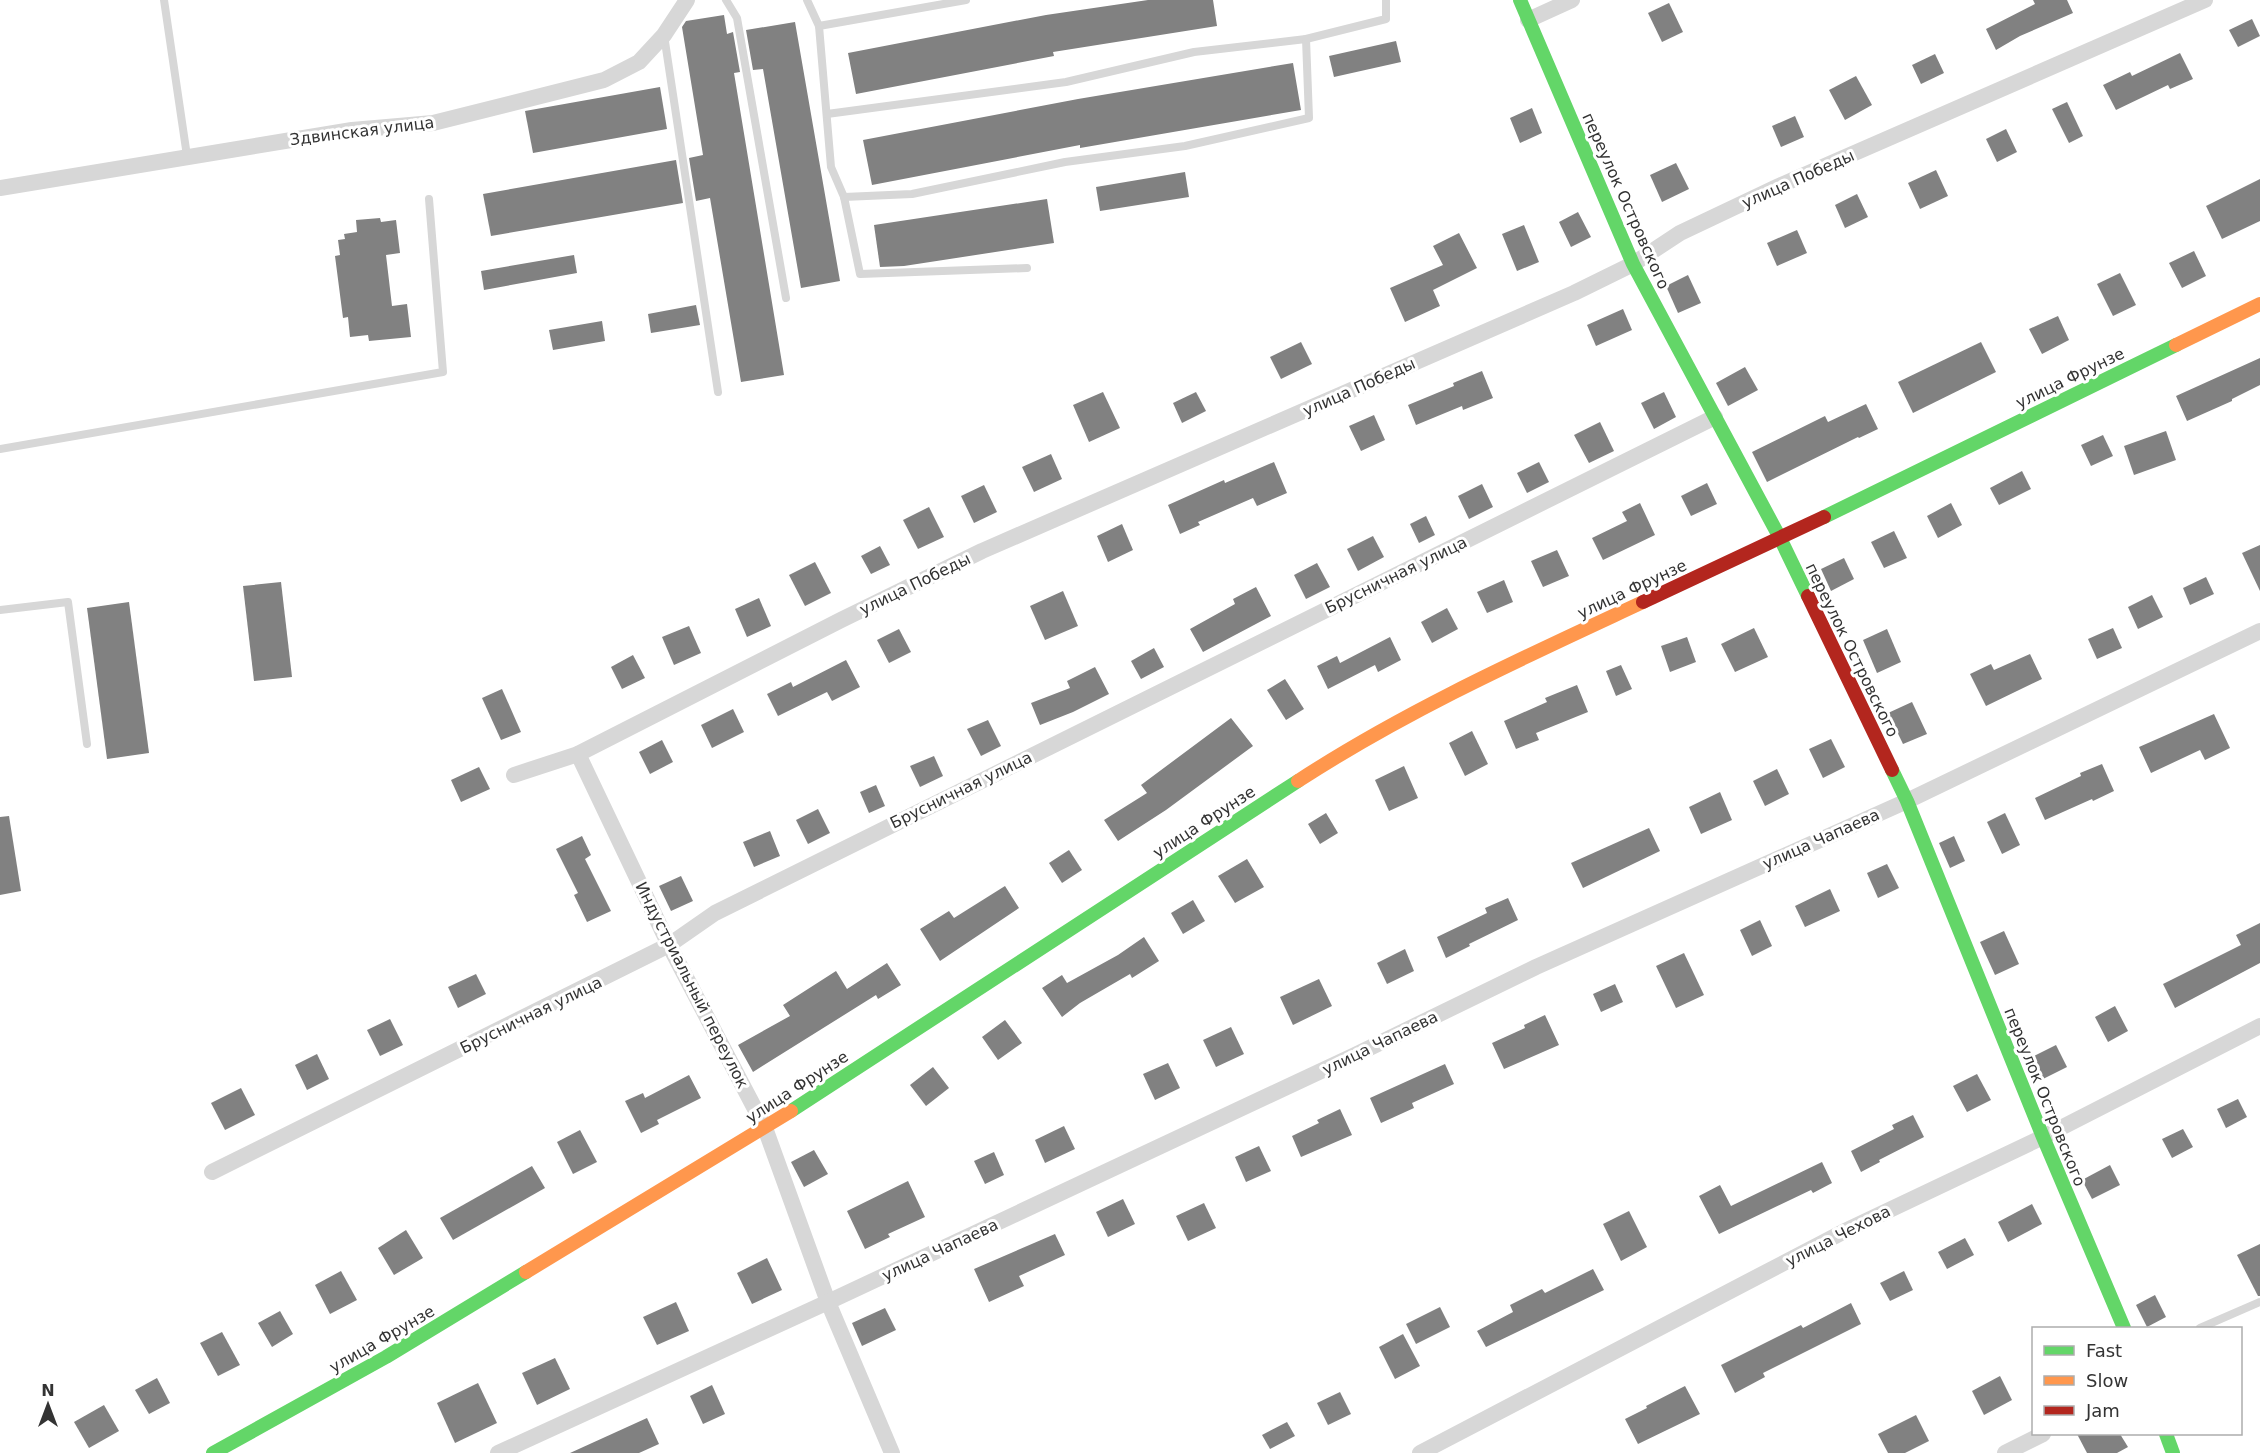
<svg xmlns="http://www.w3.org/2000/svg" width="2260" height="1453" viewBox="0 0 2260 1453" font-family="'DejaVu Sans',sans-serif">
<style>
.building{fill:#818181}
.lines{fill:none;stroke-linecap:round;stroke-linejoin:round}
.lane{stroke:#d7d7d7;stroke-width:8}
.street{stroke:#d7d7d7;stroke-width:16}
.fast{stroke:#63d668;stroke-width:14}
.slow{stroke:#ff974d;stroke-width:14}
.jam{stroke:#b3261e;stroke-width:14}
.labels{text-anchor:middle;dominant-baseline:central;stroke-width:6;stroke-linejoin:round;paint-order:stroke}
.street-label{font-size:16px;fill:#333;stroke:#fff}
</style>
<rect width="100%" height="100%" fill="#fff"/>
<g class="building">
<path d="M1148 0H1213L1217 26 1053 52 1054 56 856 94 848 53 1046 15Z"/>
<path d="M2033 0H2067L2073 13 2020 36 1996 50 1986 29 2035 4Z"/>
<path d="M1669 3 1683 32 1662 42 1648 13Z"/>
<path d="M724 15 727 34 733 32 740 72 734 73 784 375 741 382 710 198 696 201 689 158 703 155 682 27 686 21Z"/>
<path d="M2252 19 2260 36 2238 47 2229 30Z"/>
<path d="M795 22 840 281 801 288 763 69 753 70 746 30Z"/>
<path d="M1396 41 1401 62 1334 77 1329 56Z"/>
<path d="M2180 53 2193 79 2170 89 2168 85 2116 110 2103 85 2130 72 2132 76Z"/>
<path d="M1935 54 1944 73 1921 84 1912 65Z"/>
<path d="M1293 63 1301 110 1080 148V145L872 185 863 140 1078 99Z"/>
<path d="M1856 76 1872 105 1845 120 1829 90Z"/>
<path d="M660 87 667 129 533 153 525 111Z"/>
<path d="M2067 102 2083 136 2069 143 2052 109Z"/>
<path d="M1532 108 1542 133 1520 143 1510 118Z"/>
<path d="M1795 116 1804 137 1781 147 1772 126Z"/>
<path d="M2006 129 2017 152 1997 162 1986 139Z"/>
<path d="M676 160 683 203 491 236 483 194Z"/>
<path d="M1676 163 1689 189 1662 202 1650 175Z"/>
<path d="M1936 170 1948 196 1920 209 1908 183Z"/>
<path d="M1185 172 1189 197 1100 211 1096 187Z"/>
<path d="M2260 179V221L2222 239 2206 206Z"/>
<path d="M1857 194 1868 217 1845 228 1835 205Z"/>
<path d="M1047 199 1054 243 904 266 880 267 874 225Z"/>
<path d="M1578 212 1591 237 1571 247 1559 222Z"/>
<path d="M380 218 381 222 396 220 400 253 386 255 392 306 407 304 411 337 369 341 368 335 350 337 348 317 343 318 335 256 340 255 338 240 345 239 344 234 357 232 356 220Z"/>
<path d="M1524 225 1539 262 1517 271 1502 234Z"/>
<path d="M1797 230 1807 253 1777 266 1767 243Z"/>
<path d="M1459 233 1477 268 1433 290 1440 306 1405 322 1390 288 1443 265 1433 246Z"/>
<path d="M2194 251 2206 276 2182 288 2169 263Z"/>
<path d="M574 255 577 273 484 290 481 271Z"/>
<path d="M2120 273 2136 305 2113 316 2097 284Z"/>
<path d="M1688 275 1701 303 1678 313 1666 286Z"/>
<path d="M696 305 700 325 651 333 648 314Z"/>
<path d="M1623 309 1632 330 1596 346 1587 325Z"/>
<path d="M2058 316 2069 340 2042 354 2029 329Z"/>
<path d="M602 321 605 341 553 350 549 330Z"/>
<path d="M1301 342 1312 364 1281 379 1270 357Z"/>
<path d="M1981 342 1996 372 1913 413 1898 382Z"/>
<path d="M2260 358V385L2232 399V401L2187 421 2176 396Z"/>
<path d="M1745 367 1758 390 1728 406 1716 383Z"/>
<path d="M1482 371 1493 398 1463 410 1462 406 1416 425 1408 405 1454 386 1453 383Z"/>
<path d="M1103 392 1120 428 1089 442 1073 405Z"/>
<path d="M1196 392 1206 411 1182 423 1173 403Z"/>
<path d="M1664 392 1676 417 1654 429 1641 403Z"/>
<path d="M1866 404 1878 429 1859 438 1858 437 1767 482 1752 452 1825 416 1828 422Z"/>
<path d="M1374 415 1385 440 1361 451 1349 426Z"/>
<path d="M1600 422 1614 451 1589 463 1574 435Z"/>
<path d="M2166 431 2176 460 2134 475 2124 446Z"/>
<path d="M2103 435 2113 456 2091 466 2081 445Z"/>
<path d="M1051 454 1062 479 1034 492 1022 467Z"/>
<path d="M1274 462 1287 493 1257 506 1253 498 1198 522 1200 525 1180 534 1168 505 1224 480 1225 483Z"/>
<path d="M1539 462 1549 482 1527 493 1517 473Z"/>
<path d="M2022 471 2031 489 1999 505 1990 488Z"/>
<path d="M1707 483 1717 504 1691 516 1681 496Z"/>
<path d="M1482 484 1493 507 1469 519 1458 496Z"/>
<path d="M984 485 997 512 974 523 961 496Z"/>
<path d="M1640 503 1655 535 1603 560 1592 538 1627 521 1622 512Z"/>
<path d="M1951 503 1962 525 1938 538 1927 516Z"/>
<path d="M929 507 944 537 918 549 903 520Z"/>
<path d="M1426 516 1435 535 1419 543 1410 524Z"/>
<path d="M1122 524 1133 550 1108 562 1097 536Z"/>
<path d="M1894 531 1907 558 1884 568 1871 542Z"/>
<path d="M1373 536 1384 557 1358 571 1347 549Z"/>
<path d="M2260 545V591L2242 553Z"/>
<path d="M880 546 890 565 871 574 861 556Z"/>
<path d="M1557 550 1569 576 1543 587 1531 561Z"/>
<path d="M1844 558 1854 579 1831 591 1821 569Z"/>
<path d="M815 562 831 593 805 606 789 575Z"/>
<path d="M1317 563 1330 587 1306 599 1294 575Z"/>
<path d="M2206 577 2214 594 2190 605 2183 588Z"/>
<path d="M1504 580 1513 602 1487 613 1477 592Z"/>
<path d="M281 582 292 677 254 681 243 586Z"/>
<path d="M1256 587 1271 616 1203 652 1190 629 1235 604 1233 599Z"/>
<path d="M1063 591 1078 626 1045 640 1030 606Z"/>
<path d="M2152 595 2163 617 2138 629 2128 607Z"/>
<path d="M759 598 771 626 747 637 735 609Z"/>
<path d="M129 602 149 753 107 759 87 608Z"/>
<path d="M1447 608 1458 629 1432 643 1421 622Z"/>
<path d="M689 626 701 653 674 665 662 637Z"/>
<path d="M1754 628 1768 657 1735 672 1721 644Z"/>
<path d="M2113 628 2122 648 2097 659 2088 639Z"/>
<path d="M899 629 911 652 889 663 877 640Z"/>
<path d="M1887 629 1901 662 1877 673 1863 640Z"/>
<path d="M1390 637 1401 660 1378 672 1375 665 1328 689 1317 666 1337 656 1340 663Z"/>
<path d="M1687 637 1696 662 1670 672 1661 646Z"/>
<path d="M1154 648 1164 667 1141 679 1131 661Z"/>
<path d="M2030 654 2042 679 1986 706 1970 674 1991 664 1994 670Z"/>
<path d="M633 655 645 678 622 689 611 667Z"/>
<path d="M846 660 860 687 832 701 827 692 778 716 767 694 791 682 793 687Z"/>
<path d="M1621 665 1632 689 1616 696 1606 671Z"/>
<path d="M1095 667 1109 694 1073 712 1040 725 1031 703 1070 688 1067 681Z"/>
<path d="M1285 679 1304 709 1286 720 1267 690Z"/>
<path d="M1577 685 1588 712 1536 733 1539 740 1516 749 1504 721 1547 702 1545 698Z"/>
<path d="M502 689 521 732 501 740 482 698Z"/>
<path d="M1912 702 1927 734 1903 744 1888 713Z"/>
<path d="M733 709 744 732 712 748 701 725Z"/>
<path d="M2214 714 2230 748 2205 760 2200 750 2151 773 2139 747Z"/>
<path d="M1231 718 1253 746 1166 810 1118 841 1104 820 1147 793 1141 785Z"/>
<path d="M988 720 1001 746 981 756 967 729Z"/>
<path d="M1472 731 1488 764 1465 776 1449 743Z"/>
<path d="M1831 739 1845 767 1823 778 1809 749Z"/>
<path d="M662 740 673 762 650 774 639 752Z"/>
<path d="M934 756 943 776 920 787 910 766Z"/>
<path d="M2102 764 2114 791 2093 801 2092 799 2045 820 2035 798 2081 776 2080 773Z"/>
<path d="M1404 766 1418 798 1389 811 1375 780Z"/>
<path d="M479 767 490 789 461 802 451 780Z"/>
<path d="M1777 769 1789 794 1765 806 1753 781Z"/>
<path d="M876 785 885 806 869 813 860 792Z"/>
<path d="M1720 792 1732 820 1701 834 1689 807Z"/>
<path d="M818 809 830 833 808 844 796 820Z"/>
<path d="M1326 813 1338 833 1320 844 1308 824Z"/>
<path d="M2005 813 2020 845 2002 854 1987 822Z"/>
<path d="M9 816 21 891 0 895V817Z"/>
<path d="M1649 828 1660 851 1583 888 1571 863Z"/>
<path d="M770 831 780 856 754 867 743 842Z"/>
<path d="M582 836 591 855 585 859 611 911 587 922 574 895 578 893 556 849Z"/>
<path d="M1954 836 1965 861 1950 868 1939 843Z"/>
<path d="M1069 850 1082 870 1062 883 1049 863Z"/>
<path d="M1247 859 1264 887 1235 903 1218 876Z"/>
<path d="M1887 864 1899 888 1878 898 1867 873Z"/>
<path d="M681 876 693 901 671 911 659 886Z"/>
<path d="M1005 886 1019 908 940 961 920 929 949 911 954 918Z"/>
<path d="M1830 889 1840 911 1805 927 1795 906Z"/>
<path d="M1508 898 1518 920 1469 944 1470 946 1446 958 1437 937 1487 913 1485 908Z"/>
<path d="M1193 900 1205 921 1183 934 1171 913Z"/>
<path d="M1760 920 1772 946 1752 956 1740 930Z"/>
<path d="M2260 923V963L2175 1008 2163 984 2241 945 2236 935Z"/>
<path d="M2004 931 2019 964 1995 975 1980 942Z"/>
<path d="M1144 937 1159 961 1132 978 1130 974 1080 1003 1062 1017 1042 988 1062 975 1067 983 1118 955Z"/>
<path d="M1405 949 1414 971 1387 984 1377 963Z"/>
<path d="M1684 953 1704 995 1676 1008 1656 966Z"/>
<path d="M887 963 901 985 878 999 876 995 753 1072 738 1045 790 1016 783 1005 836 971 847 989Z"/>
<path d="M476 974 486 994 458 1008 448 987Z"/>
<path d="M1319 979 1332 1006 1293 1025 1280 997Z"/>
<path d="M1615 984 1623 1002 1601 1012 1593 994Z"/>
<path d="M2115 1006 2128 1031 2108 1042 2095 1017Z"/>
<path d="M1545 1015 1559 1045 1504 1069 1492 1043 1525 1028 1524 1025Z"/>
<path d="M390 1019 403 1045 380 1056 367 1030Z"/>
<path d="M1005 1020 1022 1043 998 1060 982 1037Z"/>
<path d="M1231 1027 1244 1054 1216 1067 1203 1040Z"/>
<path d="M2056 1045 2067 1067 2039 1081 2028 1059Z"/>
<path d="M317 1054 329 1079 307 1090 295 1065Z"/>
<path d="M1168 1063 1180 1088 1155 1100 1143 1074Z"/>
<path d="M1445 1064 1454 1084 1412 1103 1414 1108 1381 1123 1370 1098Z"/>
<path d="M933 1067 949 1088 926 1106 910 1085Z"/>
<path d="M1977 1074 1991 1100 1967 1112 1953 1086Z"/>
<path d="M689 1075 701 1098 657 1120 659 1124 641 1133 625 1101 643 1093 645 1098Z"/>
<path d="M241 1088 255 1115 225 1130 211 1103Z"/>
<path d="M2238 1099 2247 1117 2226 1128 2217 1109Z"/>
<path d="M1340 1109 1352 1135 1301 1157 1292 1136 1319 1123 1317 1120Z"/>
<path d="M1913 1115 1924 1137 1879 1160 1880 1162 1861 1172 1851 1151 1894 1129 1892 1125Z"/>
<path d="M1064 1126 1075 1149 1045 1163 1035 1140Z"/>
<path d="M2183 1129 2193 1147 2172 1158 2162 1139Z"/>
<path d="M580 1130 597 1162 573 1174 557 1142Z"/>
<path d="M1259 1146 1271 1171 1246 1182 1235 1157Z"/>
<path d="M814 1150 828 1174 804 1187 791 1162Z"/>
<path d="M994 1152 1004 1175 985 1184 974 1161Z"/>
<path d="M1822 1162 1832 1183 1813 1193 1811 1190 1719 1234 1699 1196 1720 1185 1731 1206Z"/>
<path d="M2110 1165 2120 1185 2092 1199 2082 1180Z"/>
<path d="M532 1166 545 1188 453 1240 440 1218Z"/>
<path d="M908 1181 925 1217 888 1234 890 1237 865 1249 847 1211Z"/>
<path d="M1123 1199 1135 1224 1108 1237 1096 1212Z"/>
<path d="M1204 1203 1216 1228 1188 1241 1176 1216Z"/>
<path d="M2032 1204 2042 1224 2008 1242 1998 1222Z"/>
<path d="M1629 1211 1647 1247 1621 1261 1603 1224Z"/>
<path d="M406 1230 423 1258 394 1275 378 1248Z"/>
<path d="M1055 1234 1065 1255 1019 1276 1024 1286 989 1302 974 1269Z"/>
<path d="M1965 1238 1974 1255 1947 1269 1938 1252Z"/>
<path d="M2260 1244V1296H2258L2237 1255Z"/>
<path d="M767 1258 782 1290 752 1304 737 1273Z"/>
<path d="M1593 1269 1604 1290 1486 1347 1477 1331 1513 1312 1510 1305 1542 1289 1545 1293Z"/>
<path d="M341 1271 357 1300 330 1314 315 1285Z"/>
<path d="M1904 1271 1913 1290 1890 1301 1880 1283Z"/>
<path d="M2155 1295 2166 1317 2147 1327 2136 1305Z"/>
<path d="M676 1302 689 1331 657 1345 643 1317Z"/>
<path d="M1851 1303 1861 1324 1763 1373 1765 1377 1735 1393 1721 1365 1801 1325 1803 1328Z"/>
<path d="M1440 1307 1450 1327 1416 1344 1406 1324Z"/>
<path d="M885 1308 896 1330 862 1346 852 1323Z"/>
<path d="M280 1311 293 1334 272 1347 258 1323Z"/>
<path d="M222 1332 240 1365 218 1376 200 1343Z"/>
<path d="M1403 1334 1420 1366 1395 1379 1379 1347Z"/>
<path d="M555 1358 570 1389 537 1405 522 1373Z"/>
<path d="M2000 1376 2012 1400 1984 1415 1972 1391Z"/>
<path d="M157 1378 170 1403 149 1414 135 1390Z"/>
<path d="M478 1383 497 1423 455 1443 437 1403Z"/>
<path d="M712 1385 725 1414 703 1424 690 1396Z"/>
<path d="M1685 1386 1700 1414 1638 1444 1625 1419 1647 1408 1646 1406Z"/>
<path d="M1340 1392 1351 1414 1328 1425 1317 1403Z"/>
<path d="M104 1405 119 1431 89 1448 74 1422Z"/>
<path d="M1916 1415 1929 1441 1905 1453H1888L1878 1434Z"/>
<path d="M647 1418 659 1444 639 1453H570Z"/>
<path d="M1287 1422 1295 1436 1270 1449 1262 1435Z"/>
<path d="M2077 1434H2120L2128 1447 2117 1453H2087Z"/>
</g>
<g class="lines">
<g class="lane">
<path d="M164 0 187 156"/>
<path d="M726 0 737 18 786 298"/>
<path d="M807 0 819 26 831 167 844 197 860 274 1027 268"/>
<path d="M819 26 966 0"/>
<path d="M664 35 718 392"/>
<path d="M827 114 1066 82 1194 52 1306 39 1386 19V0"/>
<path d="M844 197 912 194 1065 162 1185 146 1309 118 1306 39"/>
<path d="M0 449 443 372 429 199"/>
<path d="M0 610 68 602 87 744"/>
<path d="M2200 1328 2260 1302"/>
</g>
<g class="street">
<path d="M1528 20 1572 0"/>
<path d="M0 188 352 130 433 123 604 80 639 62 664 35 687 0"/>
<path d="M578 754 669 945 765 1128 828 1302 892 1453"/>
<path d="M514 775 578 754 841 620 982 551 1574 293 1633 264 1680 233 1779 186 2205 0"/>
<path d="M212 1172 669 945 715 913 1715 417"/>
<path d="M498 1453 828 1302 1353 1056 1536 967 1907 801 2260 631"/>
<path d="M1420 1453 1843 1232 2043 1137 2260 1026"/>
<path d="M2005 1453 2043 1434"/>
</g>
<g class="fast">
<path d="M1520 0 1633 264 1780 538 1808 596"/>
<path d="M1824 517 2176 345"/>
<path d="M1892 770 1907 801 2043 1137 2124 1328"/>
<path d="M791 1111 1298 781"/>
<path d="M2166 1434 2173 1453"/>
<path d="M213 1453 386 1357 526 1272"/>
</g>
<g class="slow">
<path d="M2176 345 2260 304"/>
<path d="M1298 781C1407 710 1525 657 1643 602"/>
<path d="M526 1272 791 1111"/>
</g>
<g class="jam">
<path d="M1808 596 1892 770"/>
<path d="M1643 602 1824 517"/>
</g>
</g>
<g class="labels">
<g class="street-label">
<text transform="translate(362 131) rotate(-7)">Здвинская улица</text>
<text transform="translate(1798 179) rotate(-24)">улица Победы</text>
<text transform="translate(1626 201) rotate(66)">переулок Островского</text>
<text transform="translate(2070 378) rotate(-26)">улица Фрунзе</text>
<text transform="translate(1359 387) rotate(-24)">улица Победы</text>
<text transform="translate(1396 575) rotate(-26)">Брусничная улица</text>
<text transform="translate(915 584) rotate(-26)">улица Победы</text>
<text transform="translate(1632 589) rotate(-25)">улица Фрунзе</text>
<text transform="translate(1852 650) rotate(64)">переулок Островского</text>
<text transform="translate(961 790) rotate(-26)">Брусничная улица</text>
<text transform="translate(1204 822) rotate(-33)">улица Фрунзе</text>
<text transform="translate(1821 839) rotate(-24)">улица Чапаева</text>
<text transform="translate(692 985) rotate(63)">Индустриальный переулок</text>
<text transform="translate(531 1015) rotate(-26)">Брусничная улица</text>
<text transform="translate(1380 1043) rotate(-26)">улица Чапаева</text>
<text transform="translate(797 1087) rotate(-33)">улица Фрунзе</text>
<text transform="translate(2045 1097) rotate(68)">переулок Островского</text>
<text transform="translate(1838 1236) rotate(-27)">улица Чехова</text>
<text transform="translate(940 1250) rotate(-25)">улица Чапаева</text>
<text transform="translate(382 1339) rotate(-30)">улица Фрунзе</text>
</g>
</g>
<rect x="2032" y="1327" width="210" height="108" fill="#ffffff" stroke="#adadad" stroke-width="1.5"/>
<rect x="2044" y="1346" width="30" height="9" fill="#63d668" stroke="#adadad" stroke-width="1.5"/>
<text x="2086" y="1357" font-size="18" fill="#333333">Fast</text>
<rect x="2044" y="1376" width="30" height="9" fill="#ff974d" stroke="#adadad" stroke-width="1.5"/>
<text x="2086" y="1387" font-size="18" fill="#333333">Slow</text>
<rect x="2044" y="1406" width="30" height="9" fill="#b3261e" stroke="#adadad" stroke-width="1.5"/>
<text x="2086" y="1417" font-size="18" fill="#333333">Jam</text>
<g transform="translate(48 1405)" stroke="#ffffff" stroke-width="4.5" paint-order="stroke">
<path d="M0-4.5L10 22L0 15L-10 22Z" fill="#333333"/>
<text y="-9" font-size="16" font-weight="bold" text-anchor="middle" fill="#333333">N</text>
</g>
</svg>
